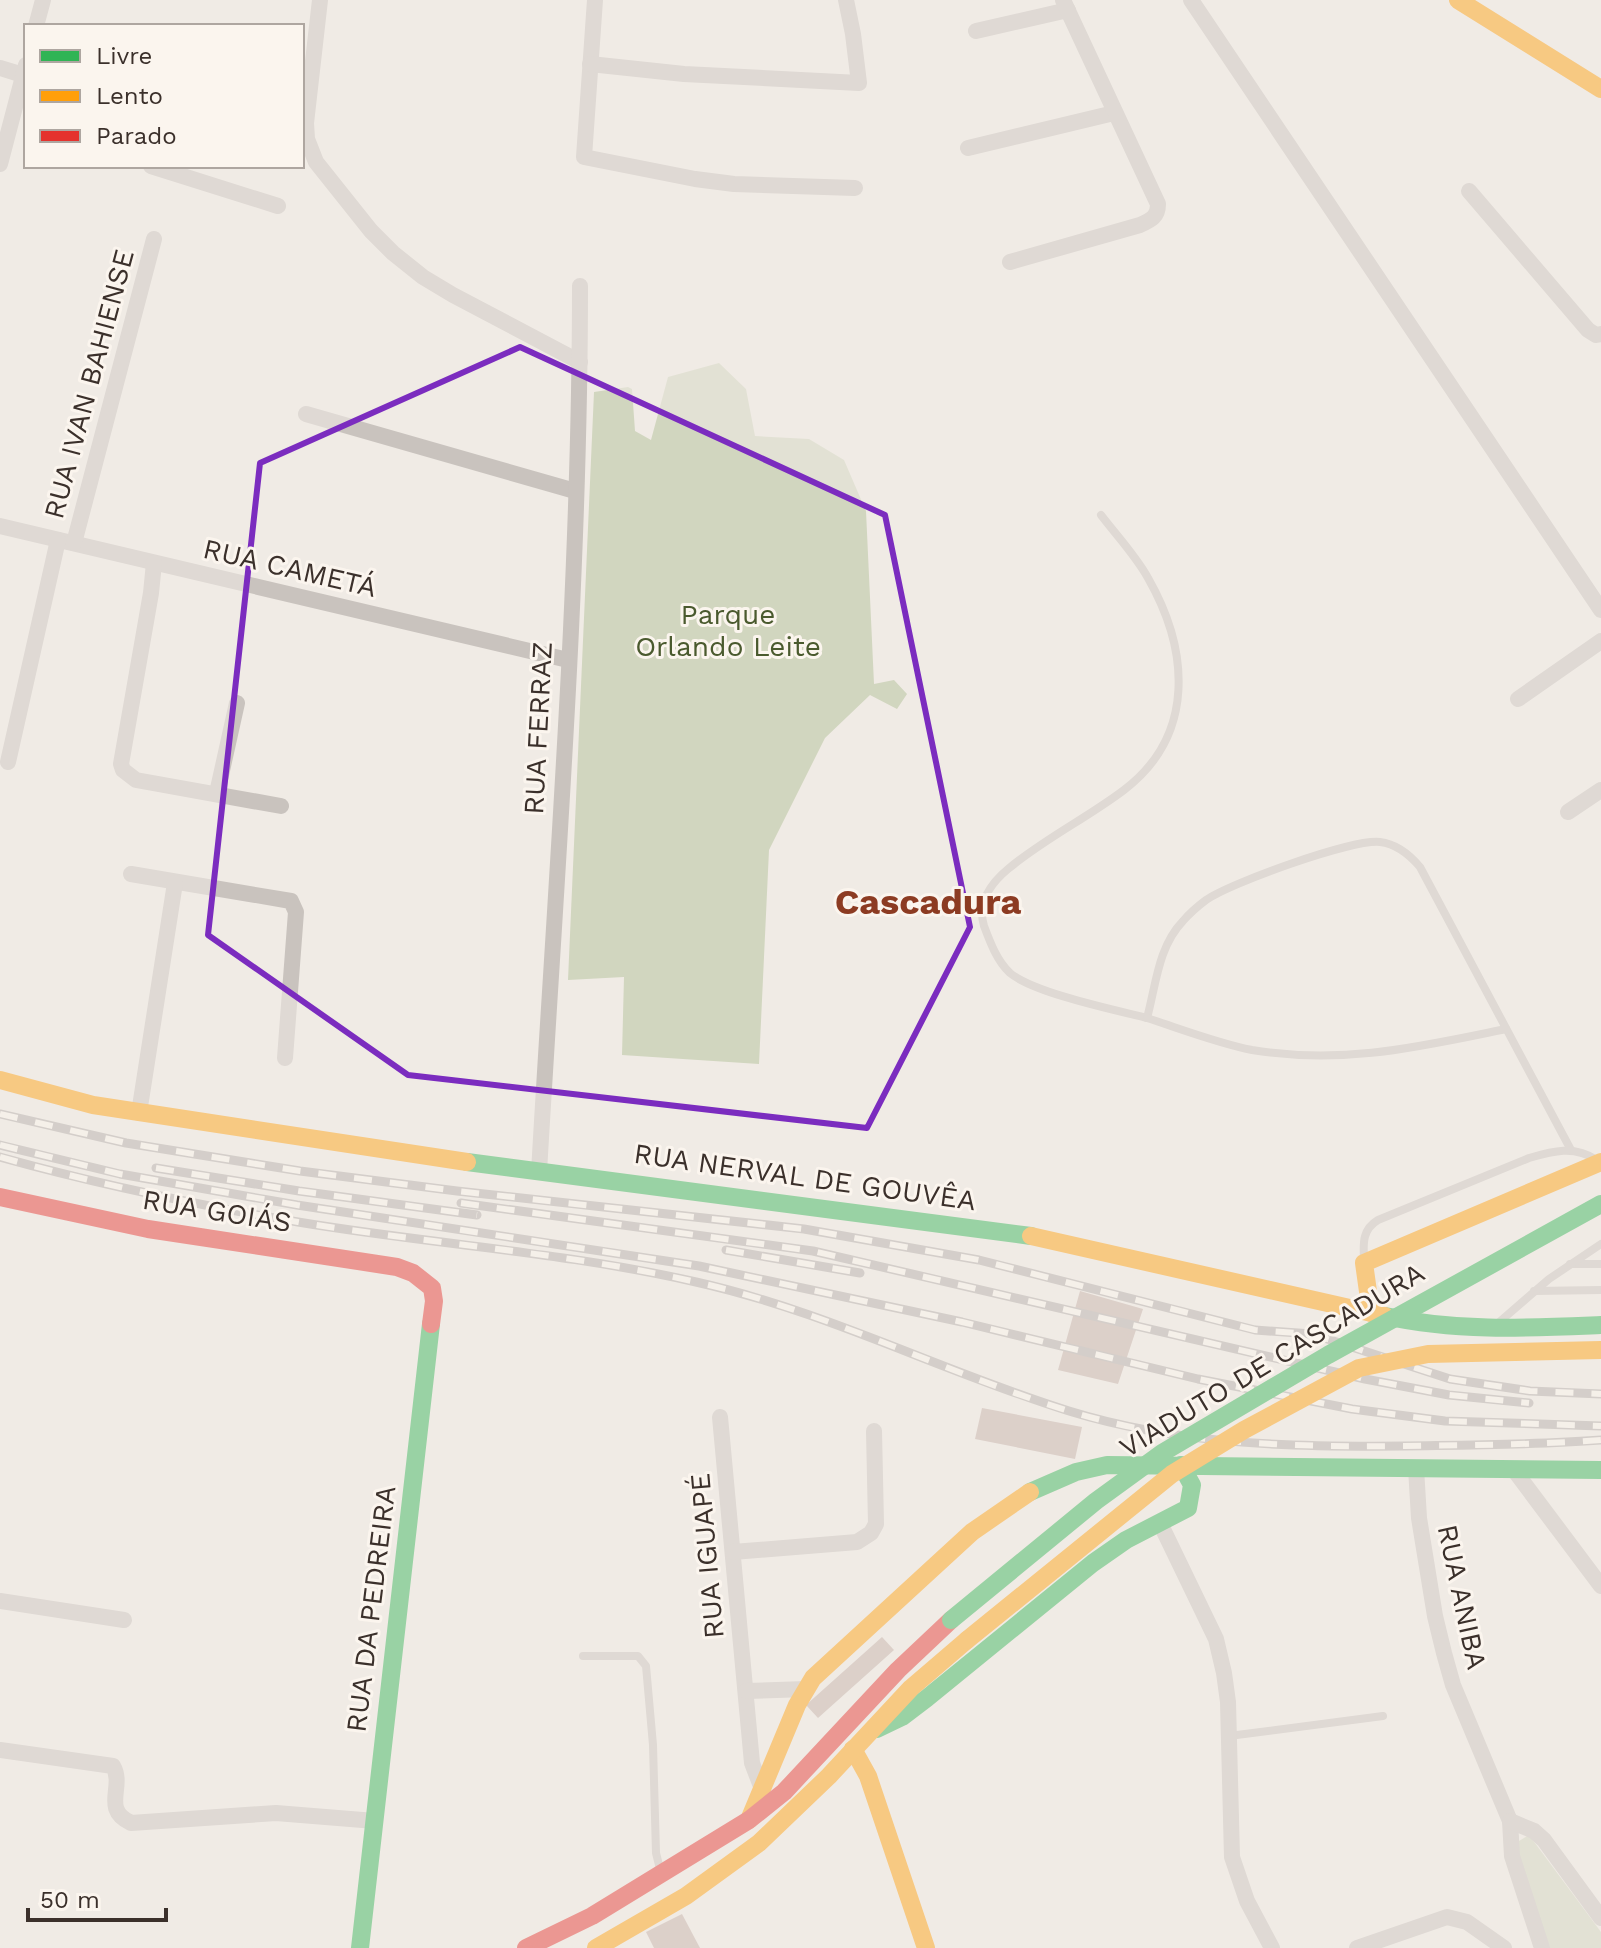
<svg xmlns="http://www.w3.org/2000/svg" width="1601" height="1948" viewBox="0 0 1601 1948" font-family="'Work Sans',sans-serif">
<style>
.green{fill:#d1d6bf}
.building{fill:#c3afa7}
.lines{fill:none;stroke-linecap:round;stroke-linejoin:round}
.lane{stroke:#c9c3be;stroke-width:8}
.street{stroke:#c9c3be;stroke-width:16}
.fast{stroke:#30b455;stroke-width:18}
.slow{stroke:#ff9f0a;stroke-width:18}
.jam{stroke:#e5322d;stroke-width:18}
.rail-casing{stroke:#b1aca8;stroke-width:9}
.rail{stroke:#fbf5ee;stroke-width:6;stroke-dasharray:18;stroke-linecap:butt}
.fast-bridge{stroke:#30b455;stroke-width:18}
.slow-bridge{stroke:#ff9f0a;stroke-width:18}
.marked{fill:none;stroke:#7b2cbf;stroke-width:6;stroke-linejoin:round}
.labels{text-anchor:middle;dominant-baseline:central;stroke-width:6;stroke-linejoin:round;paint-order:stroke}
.street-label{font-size:28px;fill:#3b302b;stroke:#fbf5ee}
.park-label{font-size:28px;fill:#4a5a2e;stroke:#fbf5ee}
.district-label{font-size:36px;font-weight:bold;fill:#8c3b22;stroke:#fbf5ee}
</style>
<rect width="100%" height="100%" fill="#f0ebe5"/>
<g class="green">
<path d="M719 363 746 389 755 436 809 439 844 460 866 511 874 684 894 680 907 694 897 709 870 695 825 738 769 850 759 1064 622 1055 624 977 568 980 594 392 628 387 632 389 635 431 651 440 668 377Z"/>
<path d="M1529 1835 1601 1932V1948H1550L1514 1844Z"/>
</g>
<g class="building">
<path d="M1080 1291 1143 1309 1118 1384 1058 1370Z"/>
<path d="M982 1408 1082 1427 1075 1459 975 1439Z"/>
<path d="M882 1637 894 1650 818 1718 806 1705Z"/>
<path d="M682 1914 700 1948H654L646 1932Z"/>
</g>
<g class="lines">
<g class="lane">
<path d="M1101 515C1117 536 1136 556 1148 578 1189 650 1196 735 1124 790 1087 818 1044 839 1008 869 991 883 977 903 984 926 990 942 997 961 1010 973 1034 993 1115 1010 1147 1018 1156 985 1158 947 1183 921 1189 914 1198 906 1206 900 1230 883 1352 839 1380 842 1397 844 1409 854 1420 867L1571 1150"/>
<path d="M1147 1018C1181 1029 1217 1043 1252 1050 1343 1065 1418 1047 1506 1029"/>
<path d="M1364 1258C1363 1242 1363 1229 1378 1220L1529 1158C1553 1151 1574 1145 1597 1160"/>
<path d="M1570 1264H1601"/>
<path d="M1534 1291 1601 1290"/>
<path d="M1497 1324 1549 1279 1601 1244"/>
<path d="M583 1656H638L646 1666 653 1745 656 1853 660 1869"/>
<path d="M1229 1736 1383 1716"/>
</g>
<g class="street">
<path d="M320 0 306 123 307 139 316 162 371 231 393 253 423 277 453 295 580 362"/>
<path d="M595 0 584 157 695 179 734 184 855 188"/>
<path d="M1191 0 1601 610"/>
<path d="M36 26 43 0"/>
<path d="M976 31 1068 10"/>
<path d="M590 64 684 74 859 83 853 34 846 0"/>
<path d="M0 68 23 75"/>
<path d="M968 148 1114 113"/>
<path d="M0 164 26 65"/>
<path d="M151 166 278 206"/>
<path d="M1469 191 1588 330 1596 335 1601 334"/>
<path d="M1010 262 1140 225C1151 220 1158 217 1158 204L1063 0"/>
<path d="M306 414 575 491"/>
<path d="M0 526 568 660"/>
<path d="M74 543 154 239"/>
<path d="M154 563 151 593 121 764 123 770 136 780 281 806"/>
<path d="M1518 699 1601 641"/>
<path d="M8 762 58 540"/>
<path d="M217 793 237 703"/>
<path d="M1568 812 1601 790"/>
<path d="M131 874 291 901 296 912 285 1058"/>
<path d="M139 1113 175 883"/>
<path d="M539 1172C556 877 580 582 580 286"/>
<path d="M720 1417 752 1763 762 1789"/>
<path d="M1416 1468 1419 1518 1435 1616 1444 1653 1453 1685 1510 1821 1512 1856 1542 1948"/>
<path d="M1514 1470 1601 1586"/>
<path d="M1160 1523 1216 1639 1224 1673 1228 1702 1232 1857 1247 1901 1272 1948"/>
<path d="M733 1552 857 1542 871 1533 876 1524 874 1431"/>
<path d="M0 1601 124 1620"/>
<path d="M746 1691 806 1689"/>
<path d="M0 1750 113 1766C125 1787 101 1809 131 1823L276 1813 375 1821"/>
<path d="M1510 1821 1534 1831 1544 1840 1601 1918"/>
<path d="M1357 1948 1447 1917 1467 1922 1504 1948"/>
</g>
<g class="fast">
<path d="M467 1162 1031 1236"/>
<path d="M1385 1316C1457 1332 1529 1328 1601 1325"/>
<path d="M1030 1492 1076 1472 1107 1465 1601 1470"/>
<path d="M877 1729 902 1717 927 1698 1093 1563 1126 1540 1188 1508 1192 1485 1181 1465"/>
<path d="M360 1948 431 1324"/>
</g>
<g class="slow">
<path d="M1458 0 1601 89"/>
<path d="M0 1080 93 1105 467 1162"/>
<path d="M1031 1236 1385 1316"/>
<path d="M1371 1313 1364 1263 1601 1162"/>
<path d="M853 1749 868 1776 926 1948"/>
<path d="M749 1820 797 1705 813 1678 972 1532 1030 1492"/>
<path d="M596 1948 686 1896 759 1843 829 1776 911 1688 967 1640"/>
</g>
<g class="jam">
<path d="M0 1197 148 1229 397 1267 413 1273 432 1288 434 1301 431 1324"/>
<path d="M526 1948 592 1916 749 1820 784 1792 898 1670 951 1620"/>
</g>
<g class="rail-casing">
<g id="rail">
<path d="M0 1114 126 1143 300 1171 457 1191 804 1229 979 1260 1255 1330 1312 1334 1450 1379 1530 1391 1601 1394"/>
<path d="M0 1145 120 1174 297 1205 699 1266 962 1322 1198 1379 1352 1409 1445 1421 1601 1426"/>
<path d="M0 1157C97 1184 198 1205 298 1222 430 1244 565 1252 696 1282 826 1311 943 1372 1069 1411 1179 1445 1290 1447 1404 1446 1470 1445 1535 1445 1601 1440"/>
<path d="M156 1168 299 1191 477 1215"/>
<path d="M461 1203 813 1251 1365 1379 1449 1395 1529 1403"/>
<path d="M726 1250 860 1273"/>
</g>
</g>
<use href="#rail" class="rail"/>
<path class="fast-bridge" d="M951 1620 1096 1501 1162 1453 1328 1355 1601 1204"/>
<path class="slow-bridge" d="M967 1640 1172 1474 1244 1430 1359 1368 1428 1354 1601 1350"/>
</g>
<path d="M0 0H1601V1948H0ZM520 347 885 515 970 927 867 1128 408 1075 208 935 260 463Z" fill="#f0ebe5" fill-opacity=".55" fill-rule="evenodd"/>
<path class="marked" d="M520 347 885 515 970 927 867 1128 408 1075 208 935 260 463Z"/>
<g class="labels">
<g class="street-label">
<text transform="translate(89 384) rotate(-75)">RUA IVAN BAHIENSE</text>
<text transform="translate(290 568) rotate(13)">RUA CAMETÁ</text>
<text transform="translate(538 728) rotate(-87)">RUA FERRAZ</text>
<text transform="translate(805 1177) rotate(8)">RUA NERVAL DE GOUVÊA</text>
<text transform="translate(217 1211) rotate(9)">RUA GOIÁS</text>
<text transform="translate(1272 1360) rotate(-31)">VIADUTO DE CASCADURA</text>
<text transform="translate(707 1556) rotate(-95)">RUA IGUAPÉ</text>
<text transform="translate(1462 1597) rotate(78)">RUA ANIBA</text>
<text transform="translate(371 1609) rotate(-83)">RUA DA PEDREIRA</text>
</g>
<g class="park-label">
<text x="728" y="614">Parque<tspan x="728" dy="32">Orlando Leite</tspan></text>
</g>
<g class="district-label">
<text x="928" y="902">Cascadura</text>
</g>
</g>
<rect x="24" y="24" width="280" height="144" fill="#fbf5ee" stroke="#aea6a0" stroke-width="2"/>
<rect x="40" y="50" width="40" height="12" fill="#30b455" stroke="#aea6a0" stroke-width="2"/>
<text x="96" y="64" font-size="24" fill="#3b302b">Livre</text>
<rect x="40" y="90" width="40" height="12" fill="#ff9f0a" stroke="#aea6a0" stroke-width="2"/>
<text x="96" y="104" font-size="24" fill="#3b302b">Lento</text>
<rect x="40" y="130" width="40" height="12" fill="#e5322d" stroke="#aea6a0" stroke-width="2"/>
<text x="96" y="144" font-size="24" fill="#3b302b">Parado</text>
<path d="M28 1908v12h138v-12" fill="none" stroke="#3b302b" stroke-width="4"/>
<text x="40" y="1908" font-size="24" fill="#3b302b" stroke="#fbf5ee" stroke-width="6" paint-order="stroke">50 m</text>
</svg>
